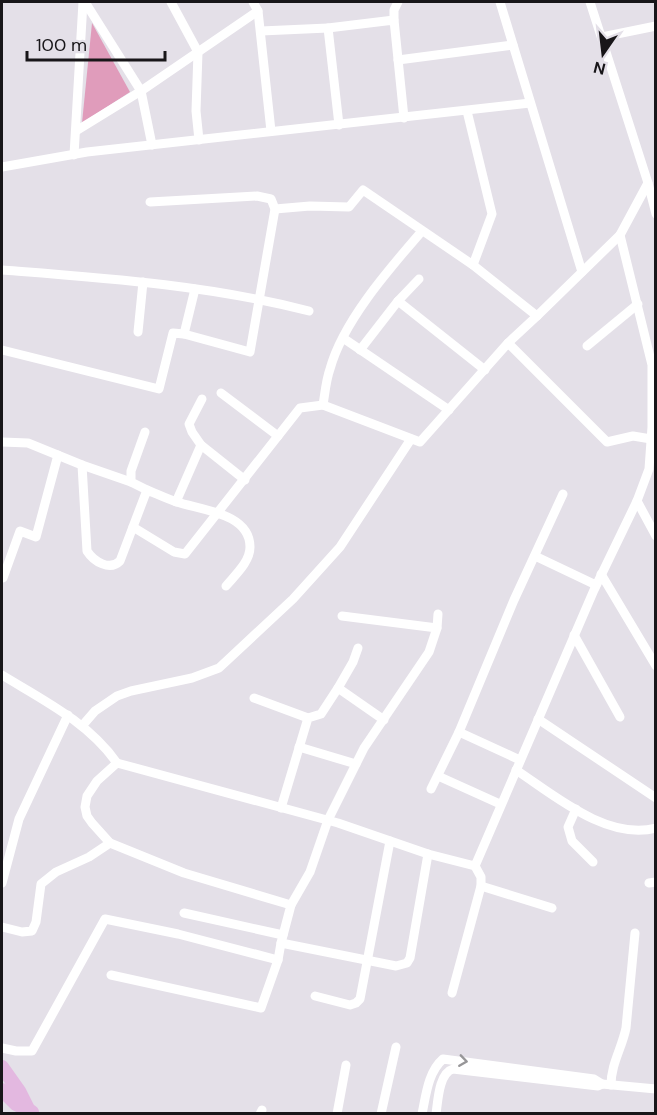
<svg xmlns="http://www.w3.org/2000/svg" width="657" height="1115" viewBox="0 0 657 1115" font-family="'DM Sans',sans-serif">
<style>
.green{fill:#e09cbb}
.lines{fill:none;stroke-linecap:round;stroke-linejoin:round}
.street{stroke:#fff;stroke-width:9}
.primary{stroke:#e3b8e0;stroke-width:14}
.oneway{stroke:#979698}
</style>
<rect width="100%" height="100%" fill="#e4e0e8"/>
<path class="green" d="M92 23 130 92 82 123Z"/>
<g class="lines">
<g class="street">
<path d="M85 2 141 91 152 145"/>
<path d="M171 2 198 52 196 111 199 140"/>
<path d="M253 2 258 11 271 131"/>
<path d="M500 2 582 272"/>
<path d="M394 20V10L398 2"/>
<path d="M261 31 328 28"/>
<path d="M602 37 656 26"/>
<path d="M398 60 513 45"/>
<path d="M339 125 328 28 394 20 404 118"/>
<path d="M76 131 141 91 258 11"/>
<path d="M74 155 83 2"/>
<path d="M2 167 87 152 530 103"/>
<path d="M648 183 656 214"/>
<path d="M275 209 310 206 349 207 363 190 473 265 492 214 467 111"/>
<path d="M473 265 537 316 620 235"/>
<path d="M2 270C105 278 209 285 309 311"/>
<path d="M398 301 485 370"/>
<path d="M138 332 143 282"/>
<path d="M184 334 195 289"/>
<path d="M343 338 449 410"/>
<path d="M508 343 537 316"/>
<path d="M587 346 638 304"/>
<path d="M2 350 159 389 173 333 184 334 250 352 275 209 271 199 257 196 150 202"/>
<path d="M360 350 398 301 419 279"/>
<path d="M221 393 278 436"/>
<path d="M323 405C325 393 326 380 330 369 343 321 390 268 422 231"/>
<path d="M145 432 131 471V482L147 490"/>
<path d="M2 442 28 443 82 465 87 551C94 562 110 571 120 561L147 490C157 494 167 499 177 502 201 510 250 513 250 547 250 562 235 575 226 586"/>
<path d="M201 445 245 480"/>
<path d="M82 465 131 482"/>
<path d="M637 501 656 536"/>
<path d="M176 502 201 445 192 432 189 424 202 399"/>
<path d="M133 527 174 552 185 554 300 408 323 405 420 442 508 343 607 442 633 436 651 439"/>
<path d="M535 556 596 585"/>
<path d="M601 574 656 666"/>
<path d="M3 578 20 531 36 537 58 455"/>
<path d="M342 616 437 628"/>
<path d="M574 635 620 717"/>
<path d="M358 648 353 662 338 688 384 720"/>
<path d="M2 675C43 700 88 722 117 763"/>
<path d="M254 698 308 718"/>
<path d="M538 719 656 798"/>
<path d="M82 726 95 711 117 696 131 691 192 678 219 668 293 599 340 547 411 439"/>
<path d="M299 747 356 764"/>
<path d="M520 760 459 732 514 600 563 494"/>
<path d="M516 770C554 795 607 841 656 828"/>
<path d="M438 776 500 804"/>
<path d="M431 789 459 732"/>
<path d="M281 808 308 718 321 714 338 688"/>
<path d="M576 809 568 827 572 841 593 862"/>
<path d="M2 883 19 819 68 715"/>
<path d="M649 883 656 882"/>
<path d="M481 886 552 908"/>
<path d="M291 905 310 872 328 820 364 748 429 652 437 628 438 614"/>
<path d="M184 913 283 935"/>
<path d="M2 927 22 932 32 931 36 922 41 884 56 872 89 857 110 843"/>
<path d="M281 943 291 905 184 873 110 843 92 823 87 816 85 807 87 796 97 781 117 763 338 823 428 854 475 866 594 590 637 501 649 469 652 427V365L620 235 648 183 590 2"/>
<path d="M111 975 261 1008 278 960"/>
<path d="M452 993 481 886V877L475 866"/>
<path d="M315 996 350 1005 356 1003 360 999 390 841"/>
<path d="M2 1048 16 1051H32L105 919 178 934 278 960 281 943 396 966 407 963 410 958 428 854"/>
<path d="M611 1085C611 1064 622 1048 626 1028L635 933"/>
<path d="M260 1114 262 1110"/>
<path d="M337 1114 346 1065"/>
<path d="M381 1114 396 1047"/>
<path d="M422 1114C426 1095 428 1072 443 1059L594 1079 602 1084"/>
<path d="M436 1114C438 1100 439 1073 453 1069L598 1086 602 1084 656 1089"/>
</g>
<g class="primary">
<path d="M2 1067 19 1091 28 1109"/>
<path d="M2 1090 16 1104 32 1112"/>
</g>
</g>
<defs><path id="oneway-chevron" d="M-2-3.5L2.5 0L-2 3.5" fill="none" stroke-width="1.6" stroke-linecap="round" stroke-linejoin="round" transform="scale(1.5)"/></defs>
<use class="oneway" href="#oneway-chevron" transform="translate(463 1061) rotate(8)"/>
<rect width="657" height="1115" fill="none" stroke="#181619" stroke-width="6"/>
<g transform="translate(603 54) rotate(194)" stroke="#e4e0e8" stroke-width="4.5" paint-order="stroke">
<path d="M0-4.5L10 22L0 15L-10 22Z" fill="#181619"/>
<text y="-9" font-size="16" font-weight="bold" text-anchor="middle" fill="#181619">N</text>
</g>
<path d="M27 51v9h138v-9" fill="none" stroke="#181619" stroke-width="3"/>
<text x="36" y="51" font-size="18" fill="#181619" stroke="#e4e0e8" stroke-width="4.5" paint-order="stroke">100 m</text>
</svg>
